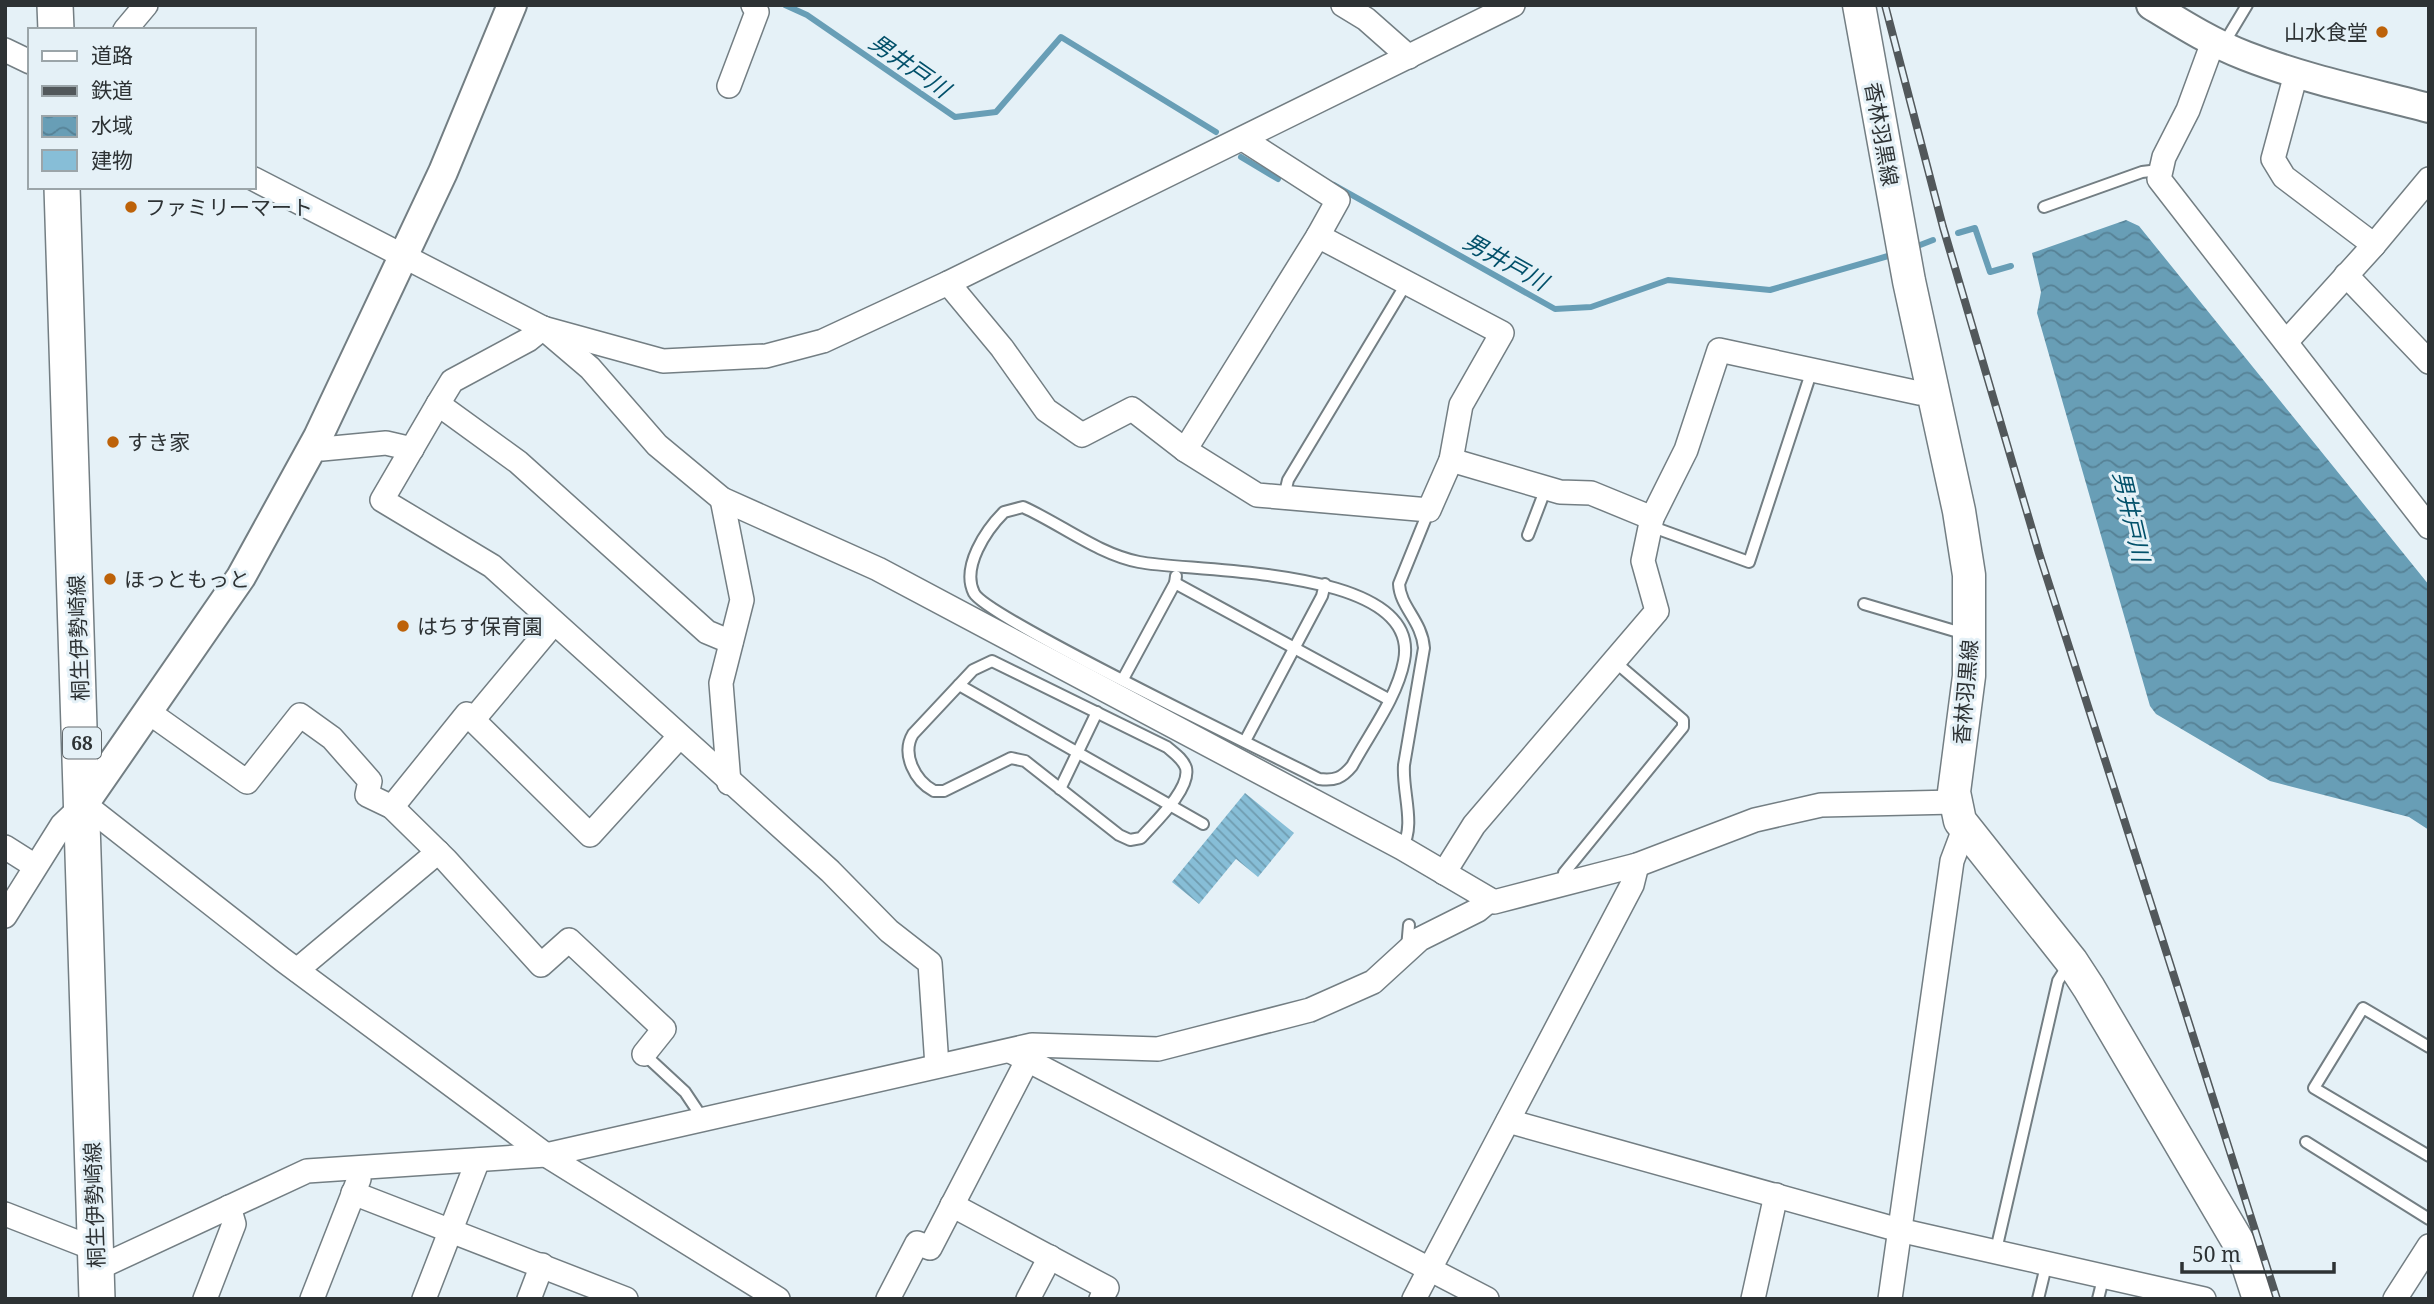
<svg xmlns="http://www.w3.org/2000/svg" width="2434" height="1304" viewBox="0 0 2434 1304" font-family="'Noto Serif','Noto Sans JP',serif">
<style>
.water{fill:url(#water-waves)}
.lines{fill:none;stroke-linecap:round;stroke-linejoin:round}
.stream{stroke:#689eb6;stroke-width:6}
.building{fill:url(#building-back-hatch)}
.service-casing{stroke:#737e83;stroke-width:14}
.minor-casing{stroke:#737e83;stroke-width:26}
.tertiary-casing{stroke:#737e83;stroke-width:32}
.secondary-casing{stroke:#737e83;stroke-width:35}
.primary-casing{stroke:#737e83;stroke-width:38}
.service{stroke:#fff;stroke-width:10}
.minor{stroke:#fff;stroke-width:23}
.tertiary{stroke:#fff;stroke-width:28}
.secondary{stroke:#fff;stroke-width:32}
.primary{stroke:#fff;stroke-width:35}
.rail-casing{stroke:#52585b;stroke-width:8}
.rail{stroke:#e5f1f7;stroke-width:5;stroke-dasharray:16;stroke-linecap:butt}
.poi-dot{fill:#bd6209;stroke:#e5f1f7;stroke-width:2.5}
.labels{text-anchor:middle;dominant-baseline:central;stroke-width:6;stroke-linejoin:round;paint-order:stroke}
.shield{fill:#e5f1f7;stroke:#646b6e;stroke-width:2}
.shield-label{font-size:19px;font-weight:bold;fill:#2d3234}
.poi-label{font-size:21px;fill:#2d3234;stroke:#e5f1f7;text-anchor:start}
.street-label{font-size:21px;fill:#2d3234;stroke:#e5f1f7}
.water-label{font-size:23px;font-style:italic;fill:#02506a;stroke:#e5f1f7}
</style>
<defs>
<pattern id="water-waves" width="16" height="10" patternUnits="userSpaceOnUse" patternTransform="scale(1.75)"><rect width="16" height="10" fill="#689eb6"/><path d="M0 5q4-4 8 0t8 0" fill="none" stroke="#568195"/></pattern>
<pattern id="building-back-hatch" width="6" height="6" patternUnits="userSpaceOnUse" patternTransform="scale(1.75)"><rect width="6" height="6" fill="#87bed7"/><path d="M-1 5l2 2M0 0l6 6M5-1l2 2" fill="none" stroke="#6f9baf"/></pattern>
</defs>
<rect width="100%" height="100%" fill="#e5f1f7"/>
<path class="water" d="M2126 220 2139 226 2429 585V830L2409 817 2270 781 2156 714 2150 706 2037 313 2041 292 2032 253Z"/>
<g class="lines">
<g class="stream">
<path d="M785 5 807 15 955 117 996 112 1061 37 1216 132"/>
<path d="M1241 157 1278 179"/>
<path d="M1334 185 1555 309 1591 307 1668 280 1770 290 1888 256"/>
<path d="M1958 233 1975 228 1990 272 2011 266"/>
<path d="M1915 247 1933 240"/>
</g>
</g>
<path class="building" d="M1245 793 1294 833 1258 877 1236 859 1199 904 1172 882Z"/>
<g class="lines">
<g class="service-casing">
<g id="service">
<path d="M2223 45 2247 5"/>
<path d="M2044 207 2142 172 2159 170"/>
<path d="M1284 497 1288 480 1406 284"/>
<path d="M1023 507C1061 524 1098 554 1139 562 1194 573 1423 566 1404 661 1397 698 1369 734 1352 766 1342 778 1335 781 1319 779 1273 755 987 618 974 593 961 567 986 530 1004 512Z"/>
<path d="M1650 526 1749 562 1812 370"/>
<path d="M1528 535 1546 488"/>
<path d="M1175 583 1388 699"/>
<path d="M1864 604 1965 634"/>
<path d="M992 661 1167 747C1174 753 1183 759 1186 768 1191 789 1154 823 1141 838L1130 840 1119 835 1025 761 1011 758 944 791H934C915 781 901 754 913 734L973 670Z"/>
<path d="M1123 679 1175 583 1176 576"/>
<path d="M959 685 1203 824"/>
<path d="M1245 741 1322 596 1325 584"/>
<path d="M1060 789 1097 712"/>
<path d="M1402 848C1416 825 1402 792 1404 765L1424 648C1422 621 1400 607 1399 584L1429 510"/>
<path d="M1565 884 1564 873 1683 727V720L1614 661"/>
<path d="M1407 948 1409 925"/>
<path d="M2429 1047 2363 1008 2314 1088 2429 1156"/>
<path d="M644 1054 685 1092 703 1119"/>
<path d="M2306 1142 2429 1219"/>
<path d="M1996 1250 2058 981 2068 965"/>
<path d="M2038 1299 2047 1262"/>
<path d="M2098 1299 2104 1275"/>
</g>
</g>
<g class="minor-casing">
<g id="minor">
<path d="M1343 5 1366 19 1409 57"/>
<path d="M125 30 146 5"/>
<path d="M2213 42 2188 110 2164 157 2159 179 2429 527"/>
<path d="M5 50 30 62"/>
<path d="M2296 74 2273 159 2284 177 2374 245"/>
<path d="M729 86 757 12 753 5"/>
<path d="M254 179 543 328 663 361 766 356 823 341 948 283 1513 5"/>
<path d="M2346 275 2429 362"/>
<path d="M948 283 1002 348 1046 410 1082 435 1132 409 1185 450 1257 495 1429 510 1451 460 1461 405 1502 333 1318 236 1338 200 1243 139"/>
<path d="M543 328 590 368 657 445 722 499 878 569 1402 848 1494 902 1637 865 1755 820 1821 805 1955 802"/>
<path d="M2286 342 2374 245 2429 179"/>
<path d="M438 404 452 381 528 340 543 328"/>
<path d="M313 445 322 449 386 443 412 449"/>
<path d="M1185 450 1318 236"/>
<path d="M1451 460 1560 492 1591 493 1652 518"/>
<path d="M722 499 742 600 721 683 729 783"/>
<path d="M731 642 707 632 518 462 438 404 382 500 492 566 830 871 889 931 930 963 937 1066"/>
<path d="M147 711 247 782 300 715 332 738 370 781 367 795 392 807 446 860 541 965 569 940 664 1029 644 1054"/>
<path d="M473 720 554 623"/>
<path d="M392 807 467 714 590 835 679 737"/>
<path d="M5 847 35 866"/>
<path d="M1444 873 1474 825 1657 611 1643 561 1652 518 1686 450 1719 350 1919 393H1933"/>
<path d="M5 916 62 825 84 804 283 960 546 1155 778 1299"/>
<path d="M297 970 438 852"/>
<path d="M1010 1051 1487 1299"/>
<path d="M1508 1121 1899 1230 2204 1299"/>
<path d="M353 1193 626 1299"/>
<path d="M952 1205 1107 1288 1101 1299"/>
<path d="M5 1214 95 1249"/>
<path d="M96 1269 307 1171 546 1155 1032 1045 1158 1049 1310 1010 1373 982 1420 939 1478 910 1490 900"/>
<path d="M205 1299 234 1224 229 1207"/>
<path d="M312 1299 359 1179"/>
<path d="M424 1299 478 1160"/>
<path d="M529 1299 542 1265"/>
<path d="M888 1299 917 1243 930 1248 1028 1059"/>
<path d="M1028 1299 1050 1257"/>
<path d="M1414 1299 1632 885 1637 865"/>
<path d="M1753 1299 1776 1195"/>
<path d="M1890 1299 1952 861 1964 829"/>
<path d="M2395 1299 2429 1246"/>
</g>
</g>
<g class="tertiary-casing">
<g id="tertiary">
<path d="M2151 5C2182 24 2212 43 2246 56 2305 79 2368 92 2429 108"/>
<path d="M84 804 241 577 318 437 443 172 512 5"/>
</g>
</g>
<g class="secondary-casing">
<path id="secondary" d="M1859 5 1909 281 1959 511 1969 575V676L1954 792 1960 821 2072 962 2089 988 2243 1250 2259 1299"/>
</g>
<g class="primary-casing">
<g id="primary">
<path d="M55 5 56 30"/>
<path d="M62 187 97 1299"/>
</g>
</g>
<use href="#service" class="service"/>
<use href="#minor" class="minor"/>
<use href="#tertiary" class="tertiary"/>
<use href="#secondary" class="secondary"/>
<use href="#primary" class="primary"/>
<g class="rail-casing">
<path id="rail" d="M1885 5 1943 227 2039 553 2277 1299"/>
</g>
<use href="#rail" class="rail"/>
</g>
<g class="poi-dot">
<circle cx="2382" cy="32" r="7"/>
<circle cx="131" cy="207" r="7"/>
<circle cx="113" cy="442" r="7"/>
<circle cx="110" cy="579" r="7"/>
<circle cx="403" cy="626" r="7"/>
</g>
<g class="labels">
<rect class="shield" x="63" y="727.5" width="38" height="31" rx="5"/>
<g class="shield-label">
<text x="82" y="743">68</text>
</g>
<g class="poi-label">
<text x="2368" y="32" text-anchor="end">山水食堂</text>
<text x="145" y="207">ファミリーマート</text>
<text x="127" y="442">すき家</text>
<text x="124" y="579">ほっともっと</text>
<text x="417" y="626">はちす保育園</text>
</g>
<g class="street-label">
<text transform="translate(1882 134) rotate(80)">香林羽黒線</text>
<text transform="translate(78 638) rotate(-92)">桐生伊勢崎線</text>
<text transform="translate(1965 692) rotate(-85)">香林羽黒線</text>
<text transform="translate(94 1205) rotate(-92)">桐生伊勢崎線</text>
</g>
<g class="water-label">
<text transform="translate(910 65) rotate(35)">男井戸川</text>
<text transform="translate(1506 261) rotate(29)">男井戸川</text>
<text transform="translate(2132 516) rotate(77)">男井戸川</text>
</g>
</g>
<rect width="2434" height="1304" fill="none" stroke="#2d3234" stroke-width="14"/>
<rect x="28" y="28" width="228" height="161" fill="#e5f1f7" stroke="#9ba5a9" stroke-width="2"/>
<rect x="42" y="51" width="35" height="10" fill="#ffffff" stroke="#9ba5a9" stroke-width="2"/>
<text x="91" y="63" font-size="21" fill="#2d3234">道路</text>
<rect x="42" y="86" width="35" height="10" fill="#52585b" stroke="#9ba5a9" stroke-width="2"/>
<text x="91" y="98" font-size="21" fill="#2d3234">鉄道</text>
<rect x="42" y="116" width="35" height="21" fill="url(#water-waves)" stroke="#9ba5a9" stroke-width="2"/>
<text x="91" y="133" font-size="21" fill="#2d3234">水域</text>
<rect x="42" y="150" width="35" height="21" fill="#87bed7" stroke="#9ba5a9" stroke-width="2"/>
<text x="91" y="168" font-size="21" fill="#2d3234">建物</text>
<path d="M2182 1262v10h152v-10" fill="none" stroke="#2d3234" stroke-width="3.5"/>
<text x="2192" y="1262" font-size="21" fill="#2d3234" stroke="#e5f1f7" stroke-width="5" paint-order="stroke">50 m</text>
</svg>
